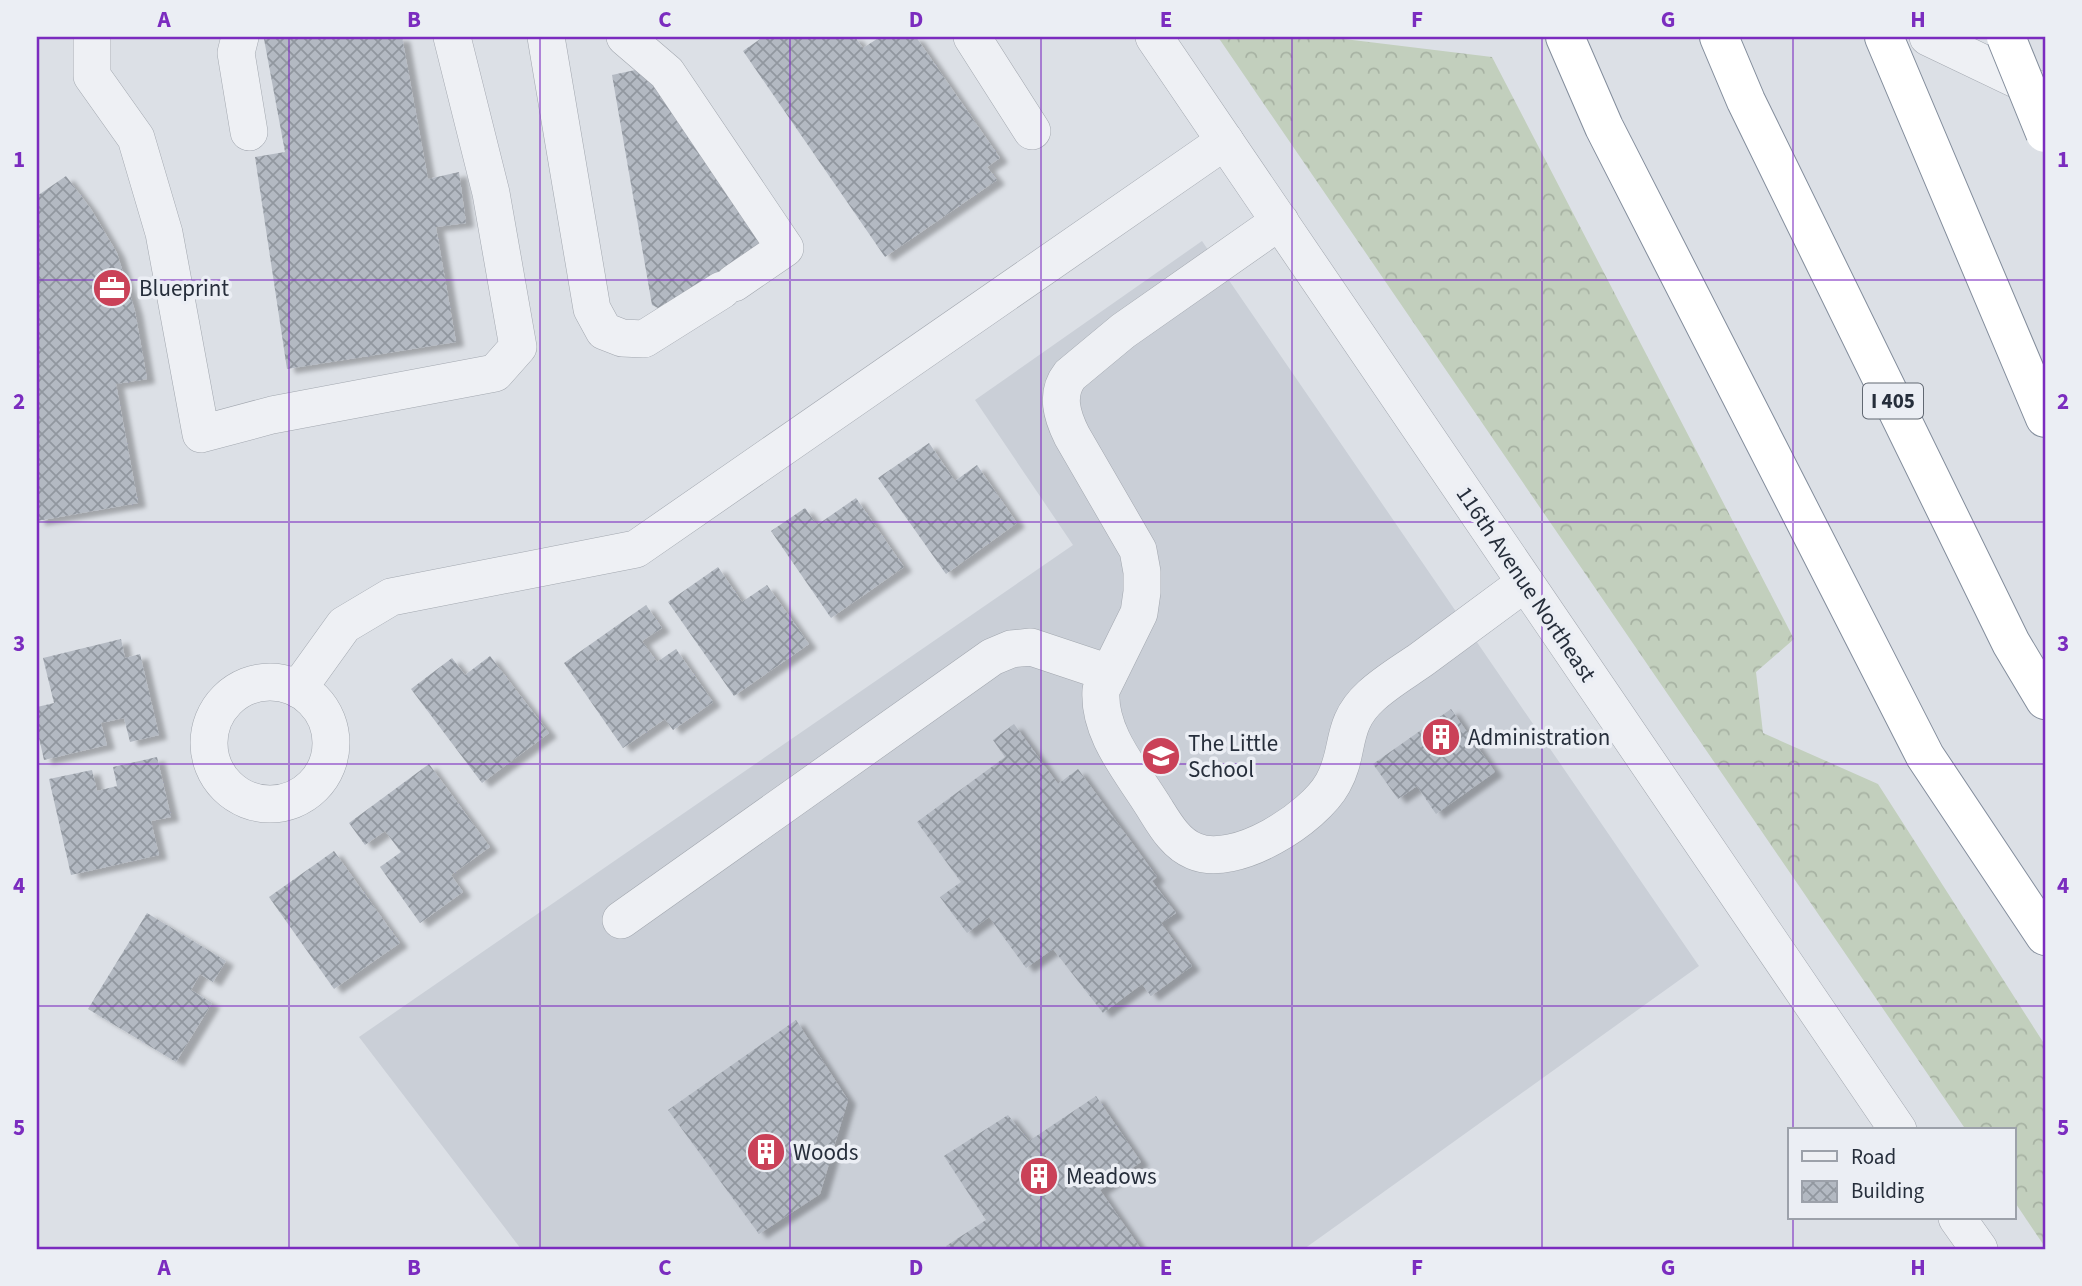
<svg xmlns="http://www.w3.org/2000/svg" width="2082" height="1286" viewBox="0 0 2082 1286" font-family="'Source Sans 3',sans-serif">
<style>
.built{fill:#cacfd7}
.forest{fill:url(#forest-crowns)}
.building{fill:url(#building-cross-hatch);filter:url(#shadow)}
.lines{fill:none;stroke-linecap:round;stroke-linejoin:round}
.minor-casing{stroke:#a2a7af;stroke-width:38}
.highway-casing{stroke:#838d9c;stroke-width:40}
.minor{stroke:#eef0f4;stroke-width:37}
.highway{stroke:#fff;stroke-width:38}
.highway-bridge-casing{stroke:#838d9c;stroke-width:40;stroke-linecap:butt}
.highway-bridge{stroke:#fff;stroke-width:38}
.grid{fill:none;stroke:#7b2cbf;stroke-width:2;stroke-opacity:0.55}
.labels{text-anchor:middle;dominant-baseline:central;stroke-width:7;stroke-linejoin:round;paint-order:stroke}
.shield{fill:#ebeef4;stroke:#616872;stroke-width:2}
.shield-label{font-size:21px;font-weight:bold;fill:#262e3b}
.poi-label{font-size:23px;fill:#262e3b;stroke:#ebeef4;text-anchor:start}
.street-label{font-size:23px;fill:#262e3b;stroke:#ebeef4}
.neatline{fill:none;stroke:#7b2cbf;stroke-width:2.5}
.grid-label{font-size:23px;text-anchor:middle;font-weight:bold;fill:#7b2cbf}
</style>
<defs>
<pattern id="forest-crowns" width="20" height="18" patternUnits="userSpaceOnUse" patternTransform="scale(1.75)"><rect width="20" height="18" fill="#c2cfbd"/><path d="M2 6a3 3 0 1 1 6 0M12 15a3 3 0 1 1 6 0" fill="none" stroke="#a7b2a3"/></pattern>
<pattern id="building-cross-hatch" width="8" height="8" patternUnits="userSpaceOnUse" patternTransform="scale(1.75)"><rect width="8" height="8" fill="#b3b9c2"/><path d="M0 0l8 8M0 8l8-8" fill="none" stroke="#91979f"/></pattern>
<filter id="shadow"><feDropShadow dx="8" dy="4.5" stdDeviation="2" flood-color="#0004"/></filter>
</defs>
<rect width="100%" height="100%" fill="#dce0e6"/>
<path class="built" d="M1202 241 1699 966 1304 1249H521L359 1037 1073 545 975 400Z"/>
<path class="forest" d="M1218 37H1328L1492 57 1794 639 1756 672 1763 733 1878 784 2045 1045V1247L2014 1201V1130H1966Z"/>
<g class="building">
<path d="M276 37H402L428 179 459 172 466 223 436 227 456 342 287 369 255 157 285 152 264 39Z"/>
<path d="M763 37H815L817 39 820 37H855L863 48 880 37H916L1000 158 987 167 997 180 885 257 743 51Z"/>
<path d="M654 66 762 225 757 249 666 312 652 305 612 75Z"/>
<path d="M66 176 91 209 117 253 135 311 147 379 116 384 138 503 37 521V196Z"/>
<path d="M929 443 955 481 977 465 1017 523 946 574 878 478Z"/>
<path d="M856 498 904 567 831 618 771 531 805 508 817 525Z"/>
<path d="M718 567 742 602 767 585 809 644 734 696 668 602Z"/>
<path d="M646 605 662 628 642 641 657 662 676 649 713 702 673 730 665 719 623 748 564 663Z"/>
<path d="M121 639 125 658 140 654 159 735 130 742 124 718 101 723 107 745 44 760 37 729V707L54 703 43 658Z"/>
<path d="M490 656 549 733 482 783 411 689 452 658 465 675Z"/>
<path d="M1451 709 1495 772 1436 814 1417 786 1398 799 1373 764Z"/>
<path d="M1014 724 1058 784 1078 769 1157 877 1152 881 1176 913 1161 923 1192 966 1151 996 1142 984 1103 1013 1053 949 1026 968 989 917 967 933 940 897 961 882 917 822 1005 757 993 740Z"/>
<path d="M157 757 171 817 151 821 159 855 71 875 49 779 92 770 97 791 117 786 113 767Z"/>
<path d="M429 764 490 847 451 875 463 892 420 923 380 867 401 852 385 831 365 845 349 823Z"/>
<path d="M334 851 400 943 334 989 269 897Z"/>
<path d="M147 913 226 961 213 982 200 974 191 990 212 1003 176 1062 88 1009Z"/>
<path d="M796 1020 848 1100 820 1194 759 1234 668 1110Z"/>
<path d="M1096 1096 1141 1162 1100 1190 1141 1249H948L946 1246 986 1220 944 1156 1008 1115 1029 1141Z"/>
</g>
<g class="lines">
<g class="minor-casing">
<g id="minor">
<path d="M92 37V76L136 138 164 233 201 434 272 415 495 373 518 347 491 193 452 37"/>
<path d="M240 37 236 53 249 132"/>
<path d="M546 37 592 309 604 331 622 338 644 339 722 290"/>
<path d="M625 37 667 73 785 248 734 283"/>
<path d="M972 37 1032 131"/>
<path d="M1154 37 1898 1130"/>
<path d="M1928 37 2043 92"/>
<path d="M1280 221 1123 331 1070 375C1055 394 1062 416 1072 436L1138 550 1142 572V592L1139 613 1101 690C1098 733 1131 770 1152 804 1163 821 1174 843 1194 851 1235 869 1314 818 1333 783 1351 751 1339 725 1371 696 1386 682 1405 671 1422 659 1457 633 1491 608 1525 583"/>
<circle cx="270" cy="743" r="61"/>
<path d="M298 689 344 625 391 597 636 549 1225 141"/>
<path d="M621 920 992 657 1011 649 1031 647 1109 673"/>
<path d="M1957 1218 1979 1249"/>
</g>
</g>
<g class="highway-casing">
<g id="highway">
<path d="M1565 37 1604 127 1925 756 2045 936"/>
<path d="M1719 37 1746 101 2011 643 2045 700"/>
<path d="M1884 37 2045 418"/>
</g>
</g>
<use href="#minor" class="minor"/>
<use href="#highway" class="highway"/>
<g class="highway-bridge-casing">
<path id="highway-bridge" d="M2006 37 2045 133"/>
</g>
<use href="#highway-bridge" class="highway-bridge"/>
</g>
<path class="grid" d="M289 37V1249M540 37V1249M790 37V1249M1041 37V1249M1292 37V1249M1542 37V1249M1793 37V1130M37 280H2045M37 522H2045M37 764H2045M37 1006H2045M1793 1218V1249"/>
<defs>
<g id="office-disc" transform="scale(2.0125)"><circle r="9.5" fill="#ca4158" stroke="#ebeef4"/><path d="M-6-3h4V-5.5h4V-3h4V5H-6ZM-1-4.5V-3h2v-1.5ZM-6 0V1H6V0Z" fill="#fff"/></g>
<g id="building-disc" transform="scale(2.0125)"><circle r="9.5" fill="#ca4158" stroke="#ebeef4"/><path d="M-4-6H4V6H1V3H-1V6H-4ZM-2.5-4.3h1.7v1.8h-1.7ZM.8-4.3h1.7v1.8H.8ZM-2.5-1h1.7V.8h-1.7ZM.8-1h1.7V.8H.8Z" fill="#fff"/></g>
<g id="school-disc" transform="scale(2.0125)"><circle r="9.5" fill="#ca4158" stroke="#ebeef4"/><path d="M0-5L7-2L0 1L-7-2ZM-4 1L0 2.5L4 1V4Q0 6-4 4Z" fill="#fff"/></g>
</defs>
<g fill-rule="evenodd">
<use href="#office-disc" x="112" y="288"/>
<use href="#building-disc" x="1441" y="737"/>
<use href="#school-disc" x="1161" y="756"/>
<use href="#building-disc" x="766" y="1152"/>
<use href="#building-disc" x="1039" y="1176"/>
</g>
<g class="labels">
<rect class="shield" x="1863" y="383.5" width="60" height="35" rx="5"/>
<g class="shield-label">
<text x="1893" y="401">I 405</text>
</g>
<g class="poi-label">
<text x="139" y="288">Blueprint</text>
<text x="1468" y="737">Administration</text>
<text x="1188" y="743">The Little<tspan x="1188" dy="26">School</tspan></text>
<text x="793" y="1152">Woods</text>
<text x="1066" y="1176">Meadows</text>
</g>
<g class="street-label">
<text transform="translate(1526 584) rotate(56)">116th Avenue Northeast</text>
</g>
</g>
<rect width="2082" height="1286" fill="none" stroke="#ebeef4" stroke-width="77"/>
<rect x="1788" y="1128" width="228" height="91" fill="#ebeef4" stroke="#9ca1aa" stroke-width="2"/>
<rect x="1802" y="1151" width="35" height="10" fill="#eef0f4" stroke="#9ca1aa" stroke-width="2"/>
<text x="1851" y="1164" font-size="21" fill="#262e3b">Road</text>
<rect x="1802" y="1181" width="35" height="21" fill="url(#building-cross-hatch)" stroke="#9ca1aa" stroke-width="2"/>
<text x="1851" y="1198" font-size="21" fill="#262e3b">Building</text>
<rect x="38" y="38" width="2006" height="1210" class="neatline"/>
<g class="grid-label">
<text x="164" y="27">A</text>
<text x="414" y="27">B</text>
<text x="665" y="27">C</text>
<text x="916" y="27">D</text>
<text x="1166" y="27">E</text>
<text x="1417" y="27">F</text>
<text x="1668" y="27">G</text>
<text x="1918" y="27">H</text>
<text x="19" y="167">1</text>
<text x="2063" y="167">1</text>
<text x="19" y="409">2</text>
<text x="2063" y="409">2</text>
<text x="19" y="651">3</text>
<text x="2063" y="651">3</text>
<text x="19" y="893">4</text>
<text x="2063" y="893">4</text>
<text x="19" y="1135">5</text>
<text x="2063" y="1135">5</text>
<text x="164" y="1275">A</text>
<text x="414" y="1275">B</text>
<text x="665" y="1275">C</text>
<text x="916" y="1275">D</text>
<text x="1166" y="1275">E</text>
<text x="1417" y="1275">F</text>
<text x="1668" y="1275">G</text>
<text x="1918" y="1275">H</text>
</g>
</svg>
